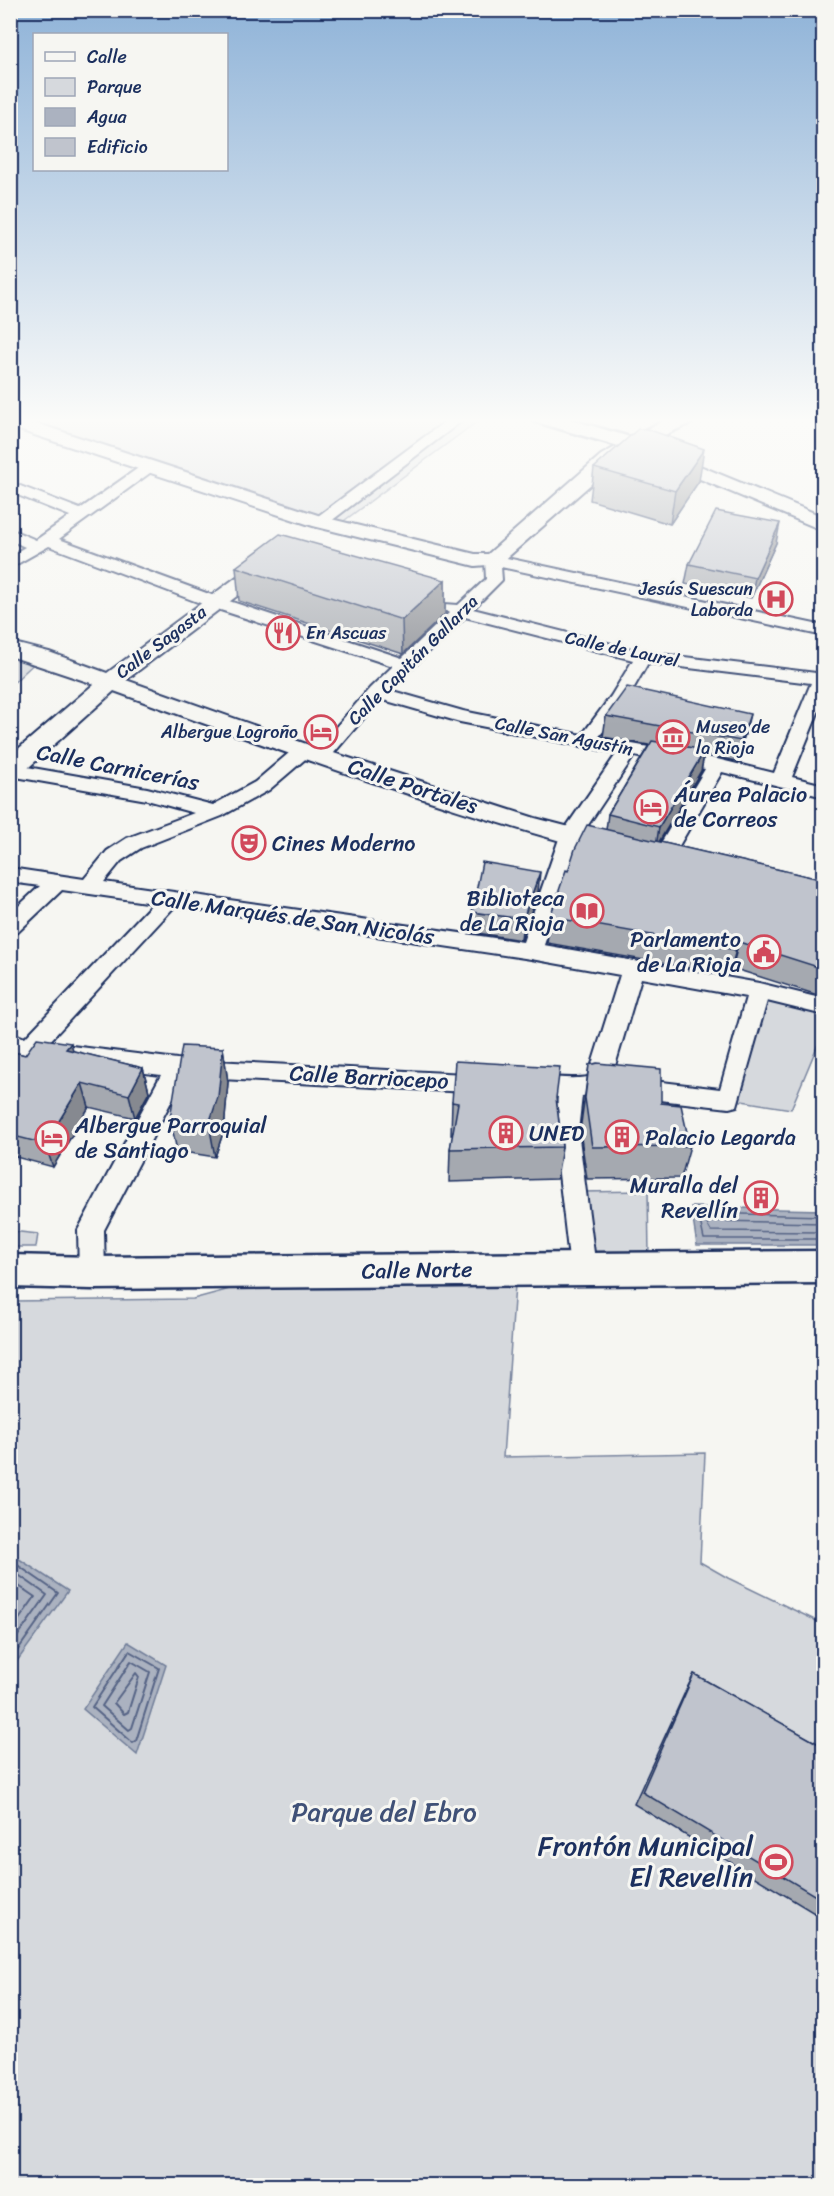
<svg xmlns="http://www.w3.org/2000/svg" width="834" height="2196" viewBox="0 0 834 2196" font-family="Sriracha,sans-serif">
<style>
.green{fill:#d6d9dd;stroke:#78849e;stroke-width:1.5}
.water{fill:#abb2c0;stroke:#717e99;stroke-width:1.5}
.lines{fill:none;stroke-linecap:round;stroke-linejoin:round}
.shore-far1{stroke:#556385;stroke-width:1.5}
.shore{stroke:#556385;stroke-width:2}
.pedestrian-casing{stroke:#1b2f5e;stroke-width:4}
.minor-casing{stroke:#1b2f5e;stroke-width:4}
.secondary-casing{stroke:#1b2f5e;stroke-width:5}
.pedestrian{fill:#f6f6f2;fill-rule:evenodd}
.minor{fill:#f6f6f2;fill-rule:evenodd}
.secondary{fill:#f6f6f2;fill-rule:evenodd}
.wall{fill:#a5a9b0;stroke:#1b2f5e;stroke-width:1.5}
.shaded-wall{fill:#868990;stroke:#1b2f5e;stroke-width:1.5}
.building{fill:#c0c4cd;stroke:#1b2f5e;stroke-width:1.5}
.labels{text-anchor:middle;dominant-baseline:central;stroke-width:6;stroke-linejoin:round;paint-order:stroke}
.far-poi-label{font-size:18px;fill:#1b2f5e;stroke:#f6f6f2;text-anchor:end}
.far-street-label{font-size:18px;fill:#1b2f5e;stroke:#f6f6f2}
.street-label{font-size:22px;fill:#1b2f5e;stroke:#f6f6f2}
.poi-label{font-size:22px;fill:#1b2f5e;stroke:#f6f6f2;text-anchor:start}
.near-park-label{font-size:27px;fill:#405177;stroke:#f6f6f2}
.near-poi-label{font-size:27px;fill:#1b2f5e;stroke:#f6f6f2;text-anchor:end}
</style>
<rect width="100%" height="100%" fill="#f6f6f2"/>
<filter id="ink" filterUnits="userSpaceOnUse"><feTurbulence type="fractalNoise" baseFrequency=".0167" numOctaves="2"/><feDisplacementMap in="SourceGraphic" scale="12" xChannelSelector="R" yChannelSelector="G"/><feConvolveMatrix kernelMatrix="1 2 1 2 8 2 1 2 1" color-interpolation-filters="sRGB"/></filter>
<g filter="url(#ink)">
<g class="green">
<path d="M14 417H483L341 523Z"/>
<path d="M11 649 41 657 11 685Z"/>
<path d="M762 983 823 999V1037H821L791 1109 729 1099Z"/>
<path d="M648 1191 649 1255 592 1256 580 1192Z"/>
<path d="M11 1231 38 1234 36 1247H11Z"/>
<path d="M515 1285 503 1457 705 1453 700 1562 728 1578 823 1624V2185H11V1301L193 1299 241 1286Z"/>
</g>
<g class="water">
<path d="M691 1207 823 1210V1245H697Z"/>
<path d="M10 1553 68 1591 15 1664 10 1660Z"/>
<path d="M128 1642 166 1665 137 1755 83 1709Z"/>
</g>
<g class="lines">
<g class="shore-far1">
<path d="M824 1216 702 1213 699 1216 704 1239H824"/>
<path d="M824 1223 711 1221 707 1224 711 1231 824 1232"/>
<path d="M10 1560 18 1566"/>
</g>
<g class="shore">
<path d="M10 1569 47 1595 10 1647"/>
<path d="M10 1580 35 1597 10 1632"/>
<path d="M129 1651 159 1668 136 1741 133 1743 92 1707Z"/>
<path d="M10 1656 15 1654 58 1593 16 1564"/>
<path d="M131 1661 150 1672 132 1728 129 1730 102 1706Z"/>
<path d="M136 1673 139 1677 128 1712 124 1714 114 1703Z"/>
</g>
<g class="pedestrian-casing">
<g id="pedestrian">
<path d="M451 417H467L326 525H314L312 522 314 519Z"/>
<path d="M149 463 154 464 156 467 154 470 59 539 220 598 402 658 449 613 442 608 444 604 458 605 486 579 485 560 493 555 824 626V636L501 567 502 580 473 609 643 652 816 673 824 669V698L792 777 824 785V797L722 772 669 863 662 865 655 863 652 858 705 769 634 756 580 837 544 945 759 983 824 999V1015L767 1001 737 1106 729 1108 598 1093 582 1096 578 1131 596 1268 592 1276 583 1279 574 1276 570 1268 554 1131 558 1097 518 1092 514 1086 518 1080C539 1073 565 1081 588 1077L620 975 531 959 175 906 48 1043 177 1059 485 1075 493 1078 497 1084 493 1090 485 1093 184 1077 104 1230 105 1273 101 1281 92 1284 83 1281 79 1273 78 1230 161 1075 28 1058 10 1051V1032L25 1038 153 903 62 890 18 932 10 934V914L40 886 10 882V868L84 879 107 851 127 838 194 813 147 800 10 776V764L147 788 213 805 255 782 296 747H310L312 751 310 755 269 790 222 816 141 848 121 861 104 882 523 942 560 836 617 753 460 722 380 699 328 760H314L311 756 314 752 370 688 393 666 208 606 49 546 10 568V556L25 547 10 540V529L36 540 70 516 10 492V482L80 509 144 464ZM465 617 633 660 611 696 582 735 463 711 389 690ZM648 663 811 683 774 773 717 759 598 738 628 698ZM641 978 746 997 720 1089 612 1076Z"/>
</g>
</g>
<g class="minor-casing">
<g id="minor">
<path d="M10 417H17L327 518 475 554H488L601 455 632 438 824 517V531L633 451 615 463 500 564 475 566 313 526 10 427Z"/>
<path d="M272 554 279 556 283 560 279 564 126 680 312 746 535 818 631 843 635 849 631 855 622 858C449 812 282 752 114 691L19 776 10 778V756L94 684 10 656V642L49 652 107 673 265 556Z"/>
</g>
</g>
<g class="secondary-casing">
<g id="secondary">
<path d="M531 417H562L630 437 672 417H697L695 421 632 450 533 421Z"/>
<path d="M824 1251V1283L92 1289 10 1287V1255L92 1257Z"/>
</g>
</g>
<use href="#pedestrian" class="pedestrian"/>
<use href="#minor" class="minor"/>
<use href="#secondary" class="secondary"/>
</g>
<g class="wall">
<path d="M594 468 699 481 670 524 590 500Z"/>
<path d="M776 543 751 598 685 584 689 564Z"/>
<path d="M236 567 445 580V614L403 654 239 601Z"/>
<path d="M606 716 745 734 736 761 704 755 701 771 659 842 824 880V997L732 968 729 975 547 943 550 917 568 871 606 830 608 814 649 745 603 737Z"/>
<path d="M538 892 521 940 471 932 472 912Z"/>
<path d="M223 1048 228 1082 224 1130 215 1157 177 1151 170 1118Z"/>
<path d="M10 1051 25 1055 73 1051 143 1068 149 1092 135 1118 89 1107 53 1167 16 1157 11 1165Z"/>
<path d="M589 1065 661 1103 690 1146 681 1178 587 1179 580 1131Z"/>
<path d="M556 1098 562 1147 557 1179 449 1182 450 1149 453 1135H451L452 1102Z"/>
<path d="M694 1674 824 1747V1919L634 1804 686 1690Z"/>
</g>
<g class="shaded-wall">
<path d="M704 449 699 481 670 524 675 491Z"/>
<path d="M780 523 776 543 751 598 755 578Z"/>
<path d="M445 580V614L403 654 402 620Z"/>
<path d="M750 714 745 734 736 761 741 741Z"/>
<path d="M705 750 701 771 656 847 659 827Z"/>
<path d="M540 872 538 892 521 940 523 919Z"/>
<path d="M739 942 732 968 729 975 736 950Z"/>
<path d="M71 1043 78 1067 66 1049Z"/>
<path d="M223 1048 228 1082 224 1130 215 1157 209 1124Z"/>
<path d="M143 1068 149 1092 135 1118 129 1095Z"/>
<path d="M82 1083 89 1107 53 1167 45 1144Z"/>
<path d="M10 1143 16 1157 11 1165 10 1164Z"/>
</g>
<g class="building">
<path d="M638 429H647L704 449 675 491 594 468Z"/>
<path d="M716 511 780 523 755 578 689 564Z"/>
<path d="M280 534 445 580 402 620 236 567Z"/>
<path d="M627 687 750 714 741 741 606 716Z"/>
<path d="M652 741 705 750 659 827 608 814Z"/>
<path d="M587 825 824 880V969L739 942 736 950 550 917 566 870 568 871 575 849Z"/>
<path d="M482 862 540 872 523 919 472 912Z"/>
<path d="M37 1038 71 1043 66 1049 143 1068 129 1095 82 1083 45 1144 10 1135V1051L25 1055Z"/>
<path d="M182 1046 223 1048 218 1097 209 1124 170 1118Z"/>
<path d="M455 1061 560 1067 556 1098 562 1147 450 1149 458 1103 452 1102Z"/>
<path d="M597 1063 661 1069V1103L681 1105 690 1146 592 1147 585 1098 589 1065Z"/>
<path d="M694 1674 824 1747V1901L642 1792Z"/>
</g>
</g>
<linearGradient id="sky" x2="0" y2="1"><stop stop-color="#8fb3d8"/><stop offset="0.58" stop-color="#fbfbf9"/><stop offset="1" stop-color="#fbfbf9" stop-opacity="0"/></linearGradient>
<rect width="834" height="725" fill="url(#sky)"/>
<defs>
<g id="hospital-ring" transform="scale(1.725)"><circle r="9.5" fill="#f6f6f2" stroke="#d1495b" stroke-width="1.5"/><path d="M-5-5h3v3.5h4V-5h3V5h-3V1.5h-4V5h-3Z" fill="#d1495b"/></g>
<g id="restaurant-ring" transform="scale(1.725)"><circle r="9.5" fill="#f6f6f2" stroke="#d1495b" stroke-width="1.5"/><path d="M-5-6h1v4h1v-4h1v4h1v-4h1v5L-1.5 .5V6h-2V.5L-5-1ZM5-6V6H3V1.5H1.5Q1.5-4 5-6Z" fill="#d1495b"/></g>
<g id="hotel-ring" transform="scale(1.725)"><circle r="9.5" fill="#f6f6f2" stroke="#d1495b" stroke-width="1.5"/><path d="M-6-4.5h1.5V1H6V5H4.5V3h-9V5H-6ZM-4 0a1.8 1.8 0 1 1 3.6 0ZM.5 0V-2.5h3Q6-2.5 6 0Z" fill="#d1495b"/></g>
<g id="museum-ring" transform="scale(1.725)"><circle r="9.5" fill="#f6f6f2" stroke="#d1495b" stroke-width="1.5"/><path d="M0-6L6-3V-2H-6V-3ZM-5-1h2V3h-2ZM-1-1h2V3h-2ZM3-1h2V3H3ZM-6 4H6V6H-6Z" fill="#d1495b"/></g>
<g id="theatre-ring" transform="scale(1.725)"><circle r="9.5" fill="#f6f6f2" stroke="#d1495b" stroke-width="1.5"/><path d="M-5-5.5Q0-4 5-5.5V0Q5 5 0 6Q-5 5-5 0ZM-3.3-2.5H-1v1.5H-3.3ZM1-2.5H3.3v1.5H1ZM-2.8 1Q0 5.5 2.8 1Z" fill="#d1495b"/></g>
<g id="library-ring" transform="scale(1.725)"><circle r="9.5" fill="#f6f6f2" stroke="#d1495b" stroke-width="1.5"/><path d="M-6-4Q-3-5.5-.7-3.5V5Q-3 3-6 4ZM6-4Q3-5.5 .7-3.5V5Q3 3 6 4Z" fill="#d1495b"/></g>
<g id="civic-ring" transform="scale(1.725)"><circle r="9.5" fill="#f6f6f2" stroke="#d1495b" stroke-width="1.5"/><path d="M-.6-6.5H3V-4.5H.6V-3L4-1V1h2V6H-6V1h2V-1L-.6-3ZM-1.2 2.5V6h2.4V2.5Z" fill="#d1495b"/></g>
<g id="building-ring" transform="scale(1.725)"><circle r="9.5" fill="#f6f6f2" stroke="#d1495b" stroke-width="1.5"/><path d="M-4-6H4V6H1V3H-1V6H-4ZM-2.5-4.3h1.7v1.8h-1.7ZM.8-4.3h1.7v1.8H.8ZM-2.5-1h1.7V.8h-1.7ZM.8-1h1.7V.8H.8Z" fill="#d1495b"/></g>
<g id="stadium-ring" transform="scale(1.725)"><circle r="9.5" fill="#f6f6f2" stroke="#d1495b" stroke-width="1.5"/><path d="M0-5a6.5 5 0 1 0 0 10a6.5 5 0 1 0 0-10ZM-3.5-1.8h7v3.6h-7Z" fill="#d1495b"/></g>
</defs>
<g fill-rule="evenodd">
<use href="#hospital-ring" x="776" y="599"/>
<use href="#restaurant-ring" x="283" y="633"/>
<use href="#hotel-ring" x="321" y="732"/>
<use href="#museum-ring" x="673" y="737"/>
<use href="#hotel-ring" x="651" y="807"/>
<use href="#theatre-ring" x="249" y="843"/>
<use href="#library-ring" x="587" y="911"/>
<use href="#civic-ring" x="764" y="952"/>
<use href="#building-ring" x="506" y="1133"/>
<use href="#building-ring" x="622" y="1137"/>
<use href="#hotel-ring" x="52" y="1138"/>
<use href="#building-ring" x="761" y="1198"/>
<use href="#stadium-ring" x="776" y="1862"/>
</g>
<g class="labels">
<g class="far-poi-label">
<text x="753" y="589">Jesús Suescun<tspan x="753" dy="21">Laborda</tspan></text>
<text x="306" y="633" text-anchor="start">En Ascuas</text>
<text x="696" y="727" text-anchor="start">Museo de<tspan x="696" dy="21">la Rioja</tspan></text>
<text x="298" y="732">Albergue Logroño</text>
</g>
<g class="far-street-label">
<text transform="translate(161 642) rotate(-37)">Calle Sagasta</text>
<text transform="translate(622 649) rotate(12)">Calle de Laurel</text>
<text transform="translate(413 660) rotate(-45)">Calle Capitán Gallarza</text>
<text transform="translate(564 736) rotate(11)">Calle San Agustín</text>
</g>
<g class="street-label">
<text transform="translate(118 767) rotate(11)">Calle Carnicerías</text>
<text transform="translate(413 786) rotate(18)">Calle Portales</text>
<text transform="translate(293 917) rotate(8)">Calle Marqués de San Nicolás</text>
<text transform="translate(369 1077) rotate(3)">Calle Barriocepo</text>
<text transform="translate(417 1270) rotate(-1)">Calle Norte</text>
</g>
<g class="poi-label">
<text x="674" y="794">Áurea Palacio<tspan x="674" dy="25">de Correos</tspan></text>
<text x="272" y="843">Cines Moderno</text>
<text x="564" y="898" text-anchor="end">Biblioteca<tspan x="564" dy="25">de La Rioja</tspan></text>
<text x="741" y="939" text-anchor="end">Parlamento<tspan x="741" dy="25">de La Rioja</tspan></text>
<text x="75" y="1125">Albergue Parroquial<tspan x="75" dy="25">de Santiago</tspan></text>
<text x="529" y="1133">UNED</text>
<text x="645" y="1137">Palacio Legarda</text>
<text x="738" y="1185" text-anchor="end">Muralla del<tspan x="738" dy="25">Revellín</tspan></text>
</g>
<g class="near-park-label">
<text x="384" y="1812">Parque del Ebro</text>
</g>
<g class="near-poi-label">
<text x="753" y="1846">Frontón Municipal<tspan x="753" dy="31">El Revellín</tspan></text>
</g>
</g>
<rect width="834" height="2196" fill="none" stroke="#f6f6f2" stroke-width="36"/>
<rect x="18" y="18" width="798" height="2160" fill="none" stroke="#1b2f5e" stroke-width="2" filter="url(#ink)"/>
<rect x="33" y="33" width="195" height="138" fill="#f6f6f2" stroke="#9ea6b7" stroke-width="1.5"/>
<rect x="45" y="52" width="30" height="9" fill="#f6f6f2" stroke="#9ea6b7" stroke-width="1.5"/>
<text x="87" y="63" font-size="18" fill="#1b2f5e">Calle</text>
<rect x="45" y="78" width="30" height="18" fill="#d6d9dd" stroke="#9ea6b7" stroke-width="1.5"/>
<text x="87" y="93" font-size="18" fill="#1b2f5e">Parque</text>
<rect x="45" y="108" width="30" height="18" fill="#abb2c0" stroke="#9ea6b7" stroke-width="1.5"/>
<text x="87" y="123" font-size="18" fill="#1b2f5e">Agua</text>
<rect x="45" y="138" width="30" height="18" fill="#c0c4cd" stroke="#9ea6b7" stroke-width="1.5"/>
<text x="87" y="153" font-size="18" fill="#1b2f5e">Edificio</text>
</svg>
